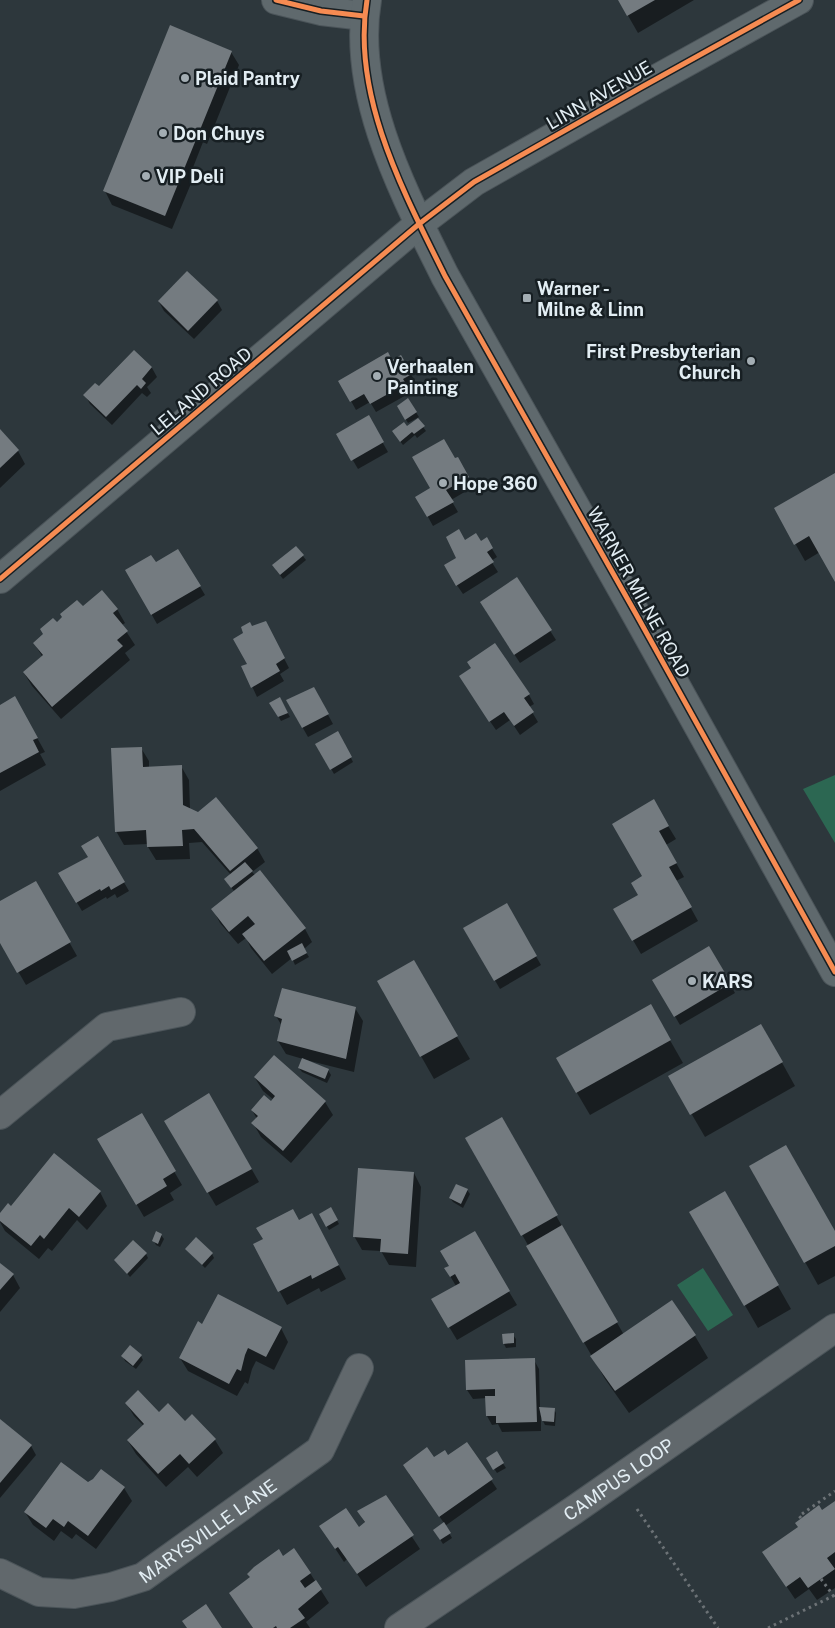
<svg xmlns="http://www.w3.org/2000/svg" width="835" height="1628" viewBox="0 0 835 1628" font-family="'Public Sans',sans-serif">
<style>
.green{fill:#2c6752}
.shadow{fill:#0007}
.building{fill:#747b80}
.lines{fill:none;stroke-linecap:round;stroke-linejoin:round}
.street-casing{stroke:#4b5459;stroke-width:30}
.secondary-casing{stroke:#4b5459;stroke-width:30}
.path{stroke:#6c7276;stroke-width:3;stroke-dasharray:2.5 4;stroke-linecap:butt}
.street{stroke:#61686c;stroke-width:28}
.secondary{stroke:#5f696d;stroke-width:28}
.cycleway-casing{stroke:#171f23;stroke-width:8}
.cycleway{stroke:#f68b52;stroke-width:5}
.poi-dot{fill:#a3adb3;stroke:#171f23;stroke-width:2}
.labels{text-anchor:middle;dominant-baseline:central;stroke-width:5;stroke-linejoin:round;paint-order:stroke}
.poi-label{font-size:18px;font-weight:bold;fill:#e2edf3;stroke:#171f23;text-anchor:start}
.street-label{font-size:18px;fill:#e2edf3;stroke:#171f23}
</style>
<rect width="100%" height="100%" fill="#2d373c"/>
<g class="green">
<path d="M835 775V843L803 789Z"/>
<path d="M703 1268 733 1315 708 1331 677 1285Z"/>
</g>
<g class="shadow">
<path d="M619 0H694L638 33Z"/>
<path d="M231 52 239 65 207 144 203 142 192 170 195 174 172 229 112 205 105 191Z"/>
<path d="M217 301 222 310 194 339 164 311 159 302Z"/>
<path d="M134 352 152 368 157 377 147 387 151 393 147 397 142 393 112 425 90 404 85 395 99 388Z"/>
<path d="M401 357 416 383 408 388 410 393 376 412 370 402 356 410 340 381 392 362Z"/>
<path d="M408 400 419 417 408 423 398 406Z"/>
<path d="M368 417 388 452 358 469 338 435Z"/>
<path d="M423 427 426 431 417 438 415 435 403 445 396 436 407 428Z"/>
<path d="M0 431 18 451 25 464 0 488Z"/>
<path d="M457 459 473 487 451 500 458 512 433 526 417 497 432 488Z"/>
<path d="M835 475V579L820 552 805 561 775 508Z"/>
<path d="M486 539 497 557 491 561 498 572 463 594 450 575 458 558Z"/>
<path d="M296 547 306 560 283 579 276 570Z"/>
<path d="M178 550 205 595 157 624 127 571 156 564Z"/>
<path d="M517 579 556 640 520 663 486 611Z"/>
<path d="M82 608 117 609 125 623 122 625 135 645 125 653 130 660 61 719 32 686 24 673 42 656 34 643 56 624Z"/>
<path d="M251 627 270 631 289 668 280 674 284 681 257 697 243 667 249 664Z"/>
<path d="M465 685 529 695 534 704 529 707 538 722 520 735 510 720 496 730Z"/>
<path d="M314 689 333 724 308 737 287 700Z"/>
<path d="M15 698 45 752 40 754 46 765 0 791V706Z"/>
<path d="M280 699 290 717 281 721 271 703Z"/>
<path d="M340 736 353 762 334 774 317 744Z"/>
<path d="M141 748 149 761V768L181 766 189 780 190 809 257 848 265 862 252 872 305 929 312 942 304 949 309 957 295 965 292 958 272 974 251 948 246 938 238 944 220 923 213 909 235 892 228 884 231 875 202 842 189 843 190 859 156 860 148 847V844L124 845 116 831Z"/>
<path d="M653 801 676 839 666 845 684 877 676 881 698 921 641 954 615 909 640 895 644 877Z"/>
<path d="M98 838 129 891 117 898 115 894 107 899 106 897 82 911 60 874 89 857Z"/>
<path d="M36 883 77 956 26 985 0 940V903Z"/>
<path d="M506 904 541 965 500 989 465 929Z"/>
<path d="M709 948 735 993 680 1025 654 980Z"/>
<path d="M413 962 470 1059 434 1079 379 982Z"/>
<path d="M355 1008 363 1021 354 1072 306 1060V1061L328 1070 331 1075 327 1083 302 1072 299 1068 303 1059 286 1054 278 1041 282 1026 276 1016Z"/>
<path d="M761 1025 795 1086 705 1137 670 1077Z"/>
<path d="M663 1028 683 1063 590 1115 557 1059Z"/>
<path d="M255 1078 325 1102 333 1115 291 1163 261 1137 253 1123 257 1119 252 1110 271 1103 274 1100 263 1091Z"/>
<path d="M209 1095 259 1182 216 1206 166 1121Z"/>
<path d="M141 1115 182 1185 170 1193 174 1200 144 1217 99 1140Z"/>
<path d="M501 1119 624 1335 672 1302 695 1336 708 1358 629 1413 605 1379 467 1139Z"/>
<path d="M751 1166 835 1233V1276L818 1285Z"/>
<path d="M414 1173 421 1187 416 1267 389 1265 381 1251 362 1250 354 1236Z"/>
<path d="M467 1190 470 1194 463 1208 453 1202 450 1198Z"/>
<path d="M100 1192 107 1206 87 1230 77 1220 52 1251 48 1248 39 1259 5 1231 0 1222V1215L11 1208Z"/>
<path d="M725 1193 791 1309 758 1328 691 1212Z"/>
<path d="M331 1209 339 1224 329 1230 320 1214Z"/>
<path d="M299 1221 319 1228 346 1279 321 1292 319 1288 287 1305 254 1244Z"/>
<path d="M474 1233 517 1305 457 1340 433 1300 456 1286 446 1269 451 1266Z"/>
<path d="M161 1235 164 1239 160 1247 156 1245 154 1241Z"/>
<path d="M186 1249 212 1254 214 1258 205 1268Z"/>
<path d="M146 1254 148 1258 130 1277 116 1260Z"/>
<path d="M0 1264 13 1275 20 1288 0 1312Z"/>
<path d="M203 1325 281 1328 288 1342 274 1370 256 1361 252 1369 248 1384 245 1382 237 1396 188 1371 180 1358Z"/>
<path d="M513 1335 516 1339V1347L506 1348 504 1344Z"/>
<path d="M123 1356H141L143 1360 136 1369 125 1361Z"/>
<path d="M534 1360 539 1369 540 1408 554 1409 556 1413 555 1426 545 1425 541 1417V1431L502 1432 498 1424 492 1425 487 1416V1398L473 1399 467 1390Z"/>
<path d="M126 1403 184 1423 192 1415 215 1440 223 1453 197 1477 188 1467 166 1487 136 1454 128 1441 144 1426 134 1416Z"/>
<path d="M0 1420 31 1446 36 1455 0 1498Z"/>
<path d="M467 1444 497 1489 445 1526 452 1538 443 1544 434 1530 444 1523 409 1474 434 1459 448 1457Z"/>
<path d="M496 1453 506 1468 497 1473 487 1458Z"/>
<path d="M88 1484 124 1488 132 1501 96 1549 76 1534 72 1539 61 1531 54 1541 33 1525 25 1512Z"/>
<path d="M385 1496 420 1549 366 1587 347 1559 344 1562 321 1527 358 1529 365 1523 359 1512Z"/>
<path d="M835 1504V1588L817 1600 809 1589 795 1599 764 1553Z"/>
<path d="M283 1558 310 1573 329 1603 306 1622 310 1628H253L230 1593Z"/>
</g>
<g class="building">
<path d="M618 0H655L627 16Z"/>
<path d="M170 25 232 51 165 216 103 191Z"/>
<path d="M187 271 218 300 188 331 158 301Z"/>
<path d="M134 350 152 367 142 379 146 383 141 389 137 385 106 417 83 395 95 383 99 386Z"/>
<path d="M388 352 392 360 401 355 412 374 403 379 406 384 370 404 364 394 350 402 338 381Z"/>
<path d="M408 398 417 412 405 420 397 406Z"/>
<path d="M369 415 384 442 351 461 336 434Z"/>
<path d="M418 418 425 426 414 434 412 432 400 442 392 431 404 422 407 426Z"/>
<path d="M0 429 19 450 0 468Z"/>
<path d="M444 439 455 458 458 457 469 477 446 490 454 502 427 517 415 497 430 488 412 457Z"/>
<path d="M835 473V582L809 536 794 545 774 508Z"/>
<path d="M459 529 465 540 476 533 481 541 487 537 493 548 487 552 494 562 456 586 444 565 456 558 446 537Z"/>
<path d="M296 546 304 555 280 575 272 565Z"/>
<path d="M178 549 201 586 151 615 125 570 151 555 156 562Z"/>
<path d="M517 577 552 630 514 655 480 602Z"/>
<path d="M102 590 118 609 113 613 128 631 117 640 123 646 52 707 23 672 43 655 33 643 43 634 40 629 53 618 57 622 62 617 60 614 77 600 83 606Z"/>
<path d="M266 621 285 658 276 664 280 671 251 688 241 666 247 664 233 639 243 633 241 627 250 622 252 626Z"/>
<path d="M495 643 530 694 524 698 534 712 514 726 504 712 489 722 459 676 471 668 467 662Z"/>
<path d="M314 687 329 714 302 728 286 700Z"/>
<path d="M15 696 38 738 33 740 39 752 0 773V705Z"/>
<path d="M280 697 288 713 278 717 269 703Z"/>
<path d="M338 731 352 757 330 770 315 744Z"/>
<path d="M142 747 143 767 182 765 183 805 198 812 216 797 258 848 230 871 194 829 182 830 183 846 147 847 146 830 115 832 111 748Z"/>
<path d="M654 799 669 826 659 831 677 863 669 867 692 907 632 941 613 909 638 895 631 883 642 876 612 824Z"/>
<path d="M98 836 125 882 111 890 109 886 101 891 100 889 76 903 58 873 88 857 81 846Z"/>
<path d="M245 862 253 871 231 888 224 879Z"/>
<path d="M260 870 306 928 264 961 242 934 255 924 248 916 229 932 211 909Z"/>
<path d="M36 881 71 942 17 973 0 943V901Z"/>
<path d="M507 903 537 956 494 981 463 928Z"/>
<path d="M302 943 307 953 292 961 287 951Z"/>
<path d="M709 946 731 983 674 1017 652 980Z"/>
<path d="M414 960 458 1036 420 1057 377 981Z"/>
<path d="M282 988 356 1007 346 1059 277 1041 282 1019 274 1016Z"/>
<path d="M651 1004 671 1040 576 1093 556 1058Z"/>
<path d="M761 1024 783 1062 690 1115 668 1076Z"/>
<path d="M274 1055 326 1101 283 1151 251 1123 258 1116 251 1110 264 1095 271 1101 275 1096 254 1077Z"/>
<path d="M302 1058 329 1069 325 1079 298 1068Z"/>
<path d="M209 1093 252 1169 207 1193 164 1121Z"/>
<path d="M142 1113 176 1171 163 1179 167 1186 136 1205 97 1139Z"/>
<path d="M502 1117 558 1215 521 1236 465 1138Z"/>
<path d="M786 1145 835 1231V1246L804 1263 749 1166Z"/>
<path d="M54 1153 101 1191 79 1217 69 1208 44 1239 40 1235 31 1246 0 1221V1213L8 1203 11 1206Z"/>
<path d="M358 1168 414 1172 408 1254 380 1252 381 1239 353 1237Z"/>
<path d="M456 1184 468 1189 461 1204 449 1198Z"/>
<path d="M725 1191 779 1285 744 1306 689 1212Z"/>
<path d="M331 1207 338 1220 326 1227 319 1214Z"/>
<path d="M293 1209 299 1220 312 1213 339 1265 312 1279 311 1275 278 1292 253 1244 263 1239 256 1228Z"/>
<path d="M562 1225 618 1322 583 1343 526 1246Z"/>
<path d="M156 1231 162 1234 158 1244 152 1241Z"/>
<path d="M475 1231 510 1291 448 1328 431 1299 460 1283 455 1274 450 1277 444 1268 449 1266 440 1251Z"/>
<path d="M196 1237 213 1253 202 1265 185 1249Z"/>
<path d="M133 1240 147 1253 127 1274 114 1260Z"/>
<path d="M0 1263 14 1274 0 1290Z"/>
<path d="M218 1294 282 1327 266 1357 248 1348 245 1355 241 1371 237 1369 229 1384 179 1358 198 1321 202 1324Z"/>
<path d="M672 1300 696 1335 615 1391 590 1356Z"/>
<path d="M514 1333V1343L503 1344 502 1334Z"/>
<path d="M130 1345 142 1355 133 1366 121 1356Z"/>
<path d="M535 1358 537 1422 496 1423V1416H486L485 1396H495V1389L466 1390 465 1360Z"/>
<path d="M138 1390 159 1412 168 1403 185 1421 192 1414 216 1439 189 1464 180 1454 158 1474 127 1440 144 1424 125 1403Z"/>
<path d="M539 1407 555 1408 554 1422 542 1421Z"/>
<path d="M0 1419 32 1445 0 1483Z"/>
<path d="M467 1442 493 1479 439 1517 403 1465 427 1447 434 1457 445 1450 448 1455Z"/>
<path d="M497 1451 504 1463 493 1470 486 1458Z"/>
<path d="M61 1462 88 1482 93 1479 101 1469 125 1487 88 1536 68 1521 64 1527 53 1519 46 1528 24 1512Z"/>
<path d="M386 1495 414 1535 357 1574 338 1547 335 1549 319 1526 346 1508 359 1527 365 1522 357 1511Z"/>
<path d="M835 1501V1552L827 1558 835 1569 808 1588 800 1577 786 1587 762 1552 798 1527 795 1523 819 1505 822 1510Z"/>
<path d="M444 1522 451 1533 440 1540 433 1530Z"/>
<path d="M294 1548 311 1573 300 1581 305 1588 316 1580 322 1589 298 1609 305 1618 290 1628H277L276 1626 273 1628H253L229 1593 250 1577 247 1574 254 1567 279 1549 283 1556Z"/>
<path d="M206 1604 222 1628H187L182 1621Z"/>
</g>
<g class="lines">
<g class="street-casing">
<g id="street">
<path d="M0 1115 107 1027 181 1012"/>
<path id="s1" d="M0 1573 39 1592 74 1594 111 1587 143 1577 320 1450 359 1368"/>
<path id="s2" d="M399 1628 574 1510 835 1328"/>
</g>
</g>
<g class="secondary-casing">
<g id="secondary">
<path d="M276 0 321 11 364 16"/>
<path d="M367 0C351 95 404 193 445 276L636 614 835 972"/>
<path d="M0 579 419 224 474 182 640 88 799 0"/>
</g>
</g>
<g class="path">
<path d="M637 1509 718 1628"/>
<path d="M801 1518 799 1516 835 1491"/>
<path d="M821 1579 835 1598"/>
<path d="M768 1628 835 1595"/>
</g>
<use href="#street" class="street"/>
<use href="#secondary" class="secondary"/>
<g class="cycleway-casing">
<g id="cycleway">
<path d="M276 0 321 11 364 16"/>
<path d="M367 0C351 95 404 193 445 276L636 614 835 972"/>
<path d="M0 579 419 224 474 182 640 88 799 0"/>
</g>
</g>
<use href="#cycleway" class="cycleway"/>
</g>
<g class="poi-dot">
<circle cx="185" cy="78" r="5"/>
<circle cx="163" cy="133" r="5"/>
<circle cx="146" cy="176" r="5"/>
<rect x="522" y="293" width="10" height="10" rx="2.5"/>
<circle cx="751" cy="361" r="5"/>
<circle cx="377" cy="376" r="5"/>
<circle cx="443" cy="483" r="5"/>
<circle cx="692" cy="981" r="5"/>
</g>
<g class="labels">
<g class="poi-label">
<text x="195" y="78">Plaid Pantry</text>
<text x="173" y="133">Don Chuys</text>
<text x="156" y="176">VIP Deli</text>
<text x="537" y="288">Warner -<tspan x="537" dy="21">Milne &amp; Linn</tspan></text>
<text x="741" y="351" text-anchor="end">First Presbyterian<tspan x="741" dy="21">Church</tspan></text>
<text x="387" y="366">Verhaalen<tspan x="387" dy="21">Painting</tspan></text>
<text x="453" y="483">Hope 360</text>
<text x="702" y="981">KARS</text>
</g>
<g class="street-label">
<text transform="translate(599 95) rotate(-30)">LINN AVENUE</text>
<text transform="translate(201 391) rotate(-40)">LELAND ROAD</text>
<text transform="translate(639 592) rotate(61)">WARNER MILNE ROAD</text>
<text stroke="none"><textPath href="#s2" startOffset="265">CAMPUS LOOP</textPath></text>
<text stroke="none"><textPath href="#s1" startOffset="229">MARYSVILLE LANE</textPath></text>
</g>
</g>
</svg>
